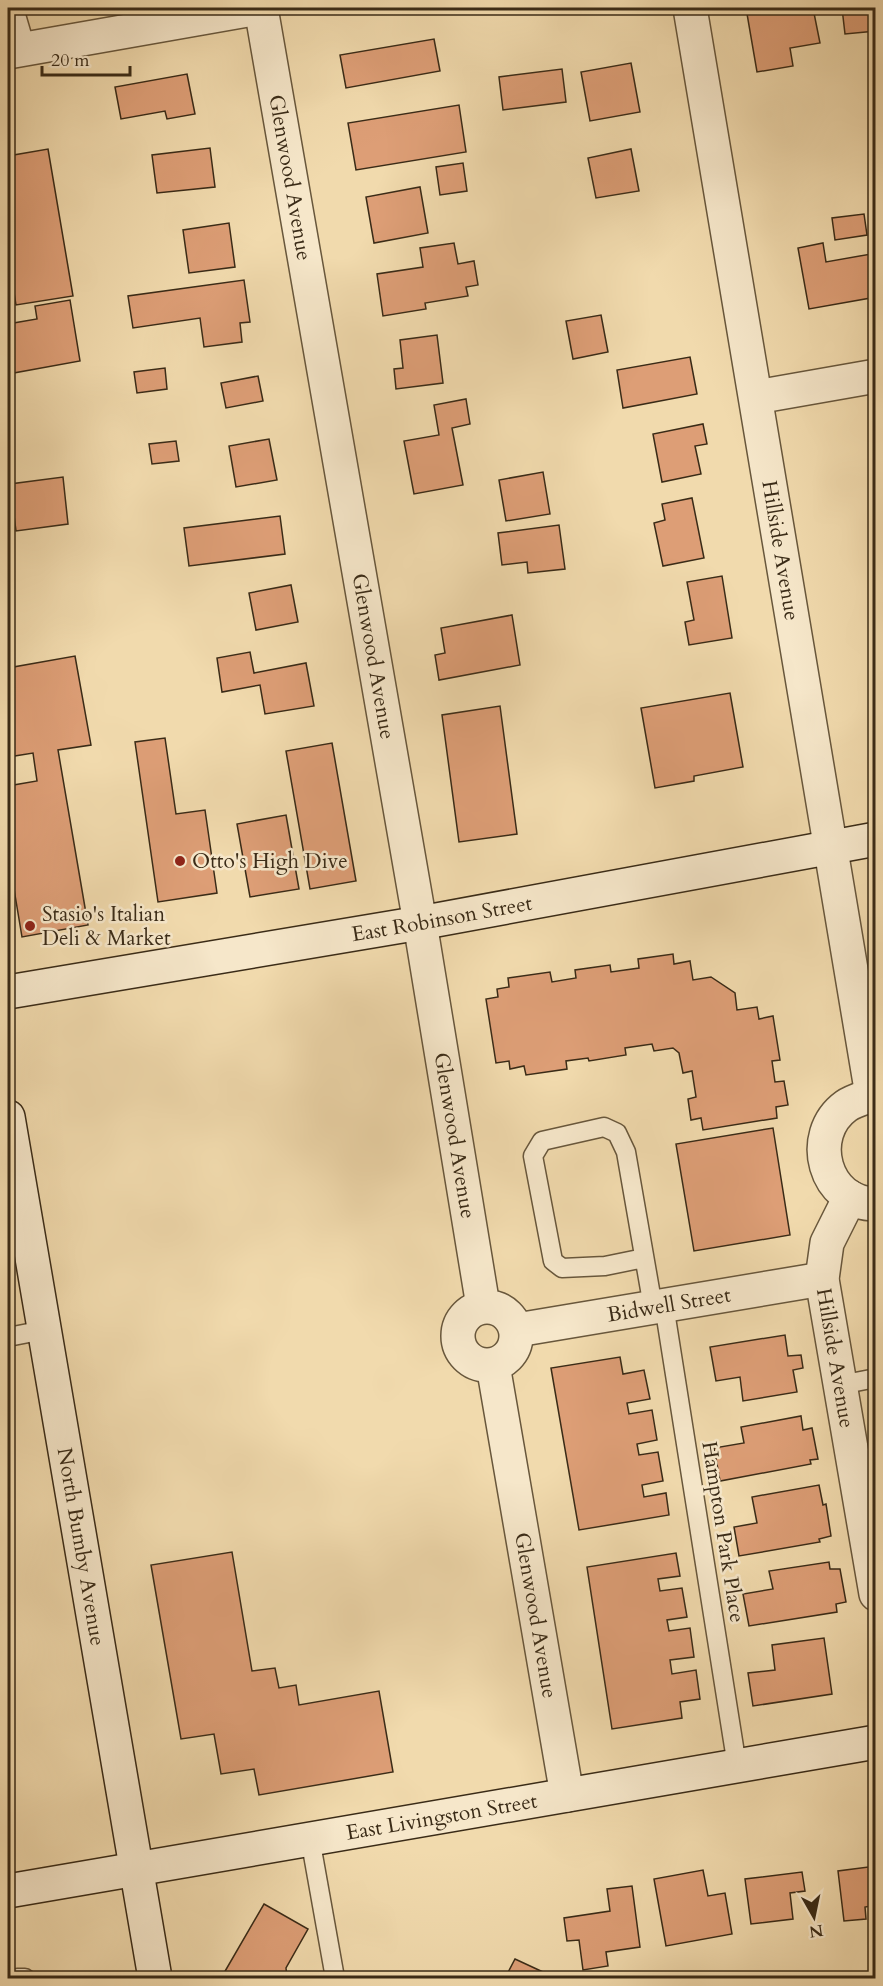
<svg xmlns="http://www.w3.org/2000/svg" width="883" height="1986" viewBox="0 0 883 1986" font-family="Cardo,serif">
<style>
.building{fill:#dd9e76;stroke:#3a2b17;stroke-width:1.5}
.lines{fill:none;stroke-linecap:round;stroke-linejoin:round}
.lane-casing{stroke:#68573c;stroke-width:21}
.street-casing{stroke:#68573c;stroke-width:36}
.secondary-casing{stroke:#3a2b17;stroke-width:36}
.lane{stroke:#f6e7ca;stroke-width:18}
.street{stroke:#f6e7ca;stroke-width:33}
.secondary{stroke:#f6e7ca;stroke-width:33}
.poi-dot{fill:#8f2418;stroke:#f6e7ca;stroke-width:2}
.labels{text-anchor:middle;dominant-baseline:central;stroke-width:5;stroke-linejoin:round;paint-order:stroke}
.street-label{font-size:21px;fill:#3a2b17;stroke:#f6e7ca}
.poi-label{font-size:21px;fill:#3a2b17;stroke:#f6e7ca;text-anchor:start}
</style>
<rect width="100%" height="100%" fill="#f1daad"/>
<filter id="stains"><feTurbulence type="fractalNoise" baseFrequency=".00333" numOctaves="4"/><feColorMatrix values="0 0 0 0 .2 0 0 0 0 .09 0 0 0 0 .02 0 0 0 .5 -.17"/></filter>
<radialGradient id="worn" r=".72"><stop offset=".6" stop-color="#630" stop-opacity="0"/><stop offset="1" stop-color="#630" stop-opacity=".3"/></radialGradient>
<g class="building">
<path d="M746 8H813L820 43 790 48 793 66 757 72Z"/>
<path d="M842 8H876V31L845 34Z"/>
<path d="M434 39 440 71 346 88 340 55Z"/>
<path d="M631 63 640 112 590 121 581 72Z"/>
<path d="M562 69 566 102 503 110 499 77Z"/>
<path d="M187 74 195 114 167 119 165 111 121 119 115 87Z"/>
<path d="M459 105 466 152 356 170 348 123Z"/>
<path d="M210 148 215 187 157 193 152 155Z"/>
<path d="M48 149 73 296 16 305 8 254V156Z"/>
<path d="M631 149 639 191 596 198 588 158Z"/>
<path d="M463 163 467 191 440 195 436 167Z"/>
<path d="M420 187 428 233 374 243 366 197Z"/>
<path d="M864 214 867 235 835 240 832 218Z"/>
<path d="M229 223 235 267 189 273 183 230Z"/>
<path d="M454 243 458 264 474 261 478 285 466 287 468 296 425 303 426 309 383 316 377 274 423 267 420 248Z"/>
<path d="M823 243 826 262 871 254 876 280V297L809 309 798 248Z"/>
<path d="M244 280 250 322 240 323 242 342 204 347 200 318 133 328 128 296Z"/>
<path d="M70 300 80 361 8 374V324L37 319 35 306Z"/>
<path d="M601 315 608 352 573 359 566 321Z"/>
<path d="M437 335 443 383 396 389 394 369 403 368 400 340Z"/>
<path d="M690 357 697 394 623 408 617 370Z"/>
<path d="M165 368 167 389 137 393 134 372Z"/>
<path d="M258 376 263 401 226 408 221 383Z"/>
<path d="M466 399 470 424 452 428 463 485 414 494 404 441 439 435 434 405Z"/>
<path d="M703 424 707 444 695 446 701 474 662 482 653 434Z"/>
<path d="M269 439 277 480 236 487 229 446Z"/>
<path d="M176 441 179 461 152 464 149 444Z"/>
<path d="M543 472 550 514 506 521 499 480Z"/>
<path d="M63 477 68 524 16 531 10 484Z"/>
<path d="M692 498 704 558 663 566 654 523 665 520 662 504Z"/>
<path d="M280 516 285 554 189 566 184 528Z"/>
<path d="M559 525 565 569 528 573 527 562 502 565 498 533Z"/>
<path d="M722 576 732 638 689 645 685 622 694 620 687 582Z"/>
<path d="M291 585 298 622 256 630 249 593Z"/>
<path d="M512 615 520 665 439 680 435 655 445 653 441 628Z"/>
<path d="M250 652 254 673 306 663 314 706 265 714 260 685 222 692 217 658Z"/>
<path d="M75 656 91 745 58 750 88 925 22 937 8 853V786L37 781 33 753 8 757V668Z"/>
<path d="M730 693 743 767 694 776V781L655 788 641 708Z"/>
<path d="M500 706 517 834 459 842 442 715Z"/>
<path d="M165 738 176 814 205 810 217 893 158 902 135 742Z"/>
<path d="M332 743 356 881 310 889 286 751Z"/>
<path d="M286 815 299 889 250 897 237 824Z"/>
<path d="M673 954 674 964 690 961 693 980 711 977 735 993 737 1010 757 1007 759 1019 773 1016 780 1060 772 1061 775 1082 784 1081 788 1105 776 1107 777 1118 703 1130 701 1118 691 1120 688 1099 696 1097 692 1071 683 1073 679 1053 673 1048 654 1051 652 1044 625 1048 626 1055 589 1061 588 1058 566 1061 567 1069 526 1075 524 1066 510 1069 509 1061 496 1063 486 999 498 997 497 989 509 987 508 978 550 972 552 982 576 978 575 970 610 965 611 972 639 968 638 959Z"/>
<path d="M773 1128 790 1235 694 1251 676 1144Z"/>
<path d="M785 1335 788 1356 801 1355 803 1368 793 1370 797 1392 743 1401 740 1377 716 1381 710 1347Z"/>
<path d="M620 1357 623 1374 644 1370 650 1399 627 1403 629 1414 652 1410 657 1440 637 1444 639 1455 658 1452 663 1481 642 1485 644 1497 666 1493 669 1515 579 1530 551 1368Z"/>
<path d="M801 1416 803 1430 812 1428 818 1459 810 1460 811 1464 720 1481 714 1448 744 1443 741 1427Z"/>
<path d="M819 1485 823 1505 826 1504 831 1536 819 1539 820 1542 739 1556 734 1527 757 1523 752 1497Z"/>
<path d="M232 1552 252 1671 275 1668 279 1688 296 1685 299 1705 379 1691 393 1772 259 1795 254 1769 221 1774 214 1734 181 1739 151 1565Z"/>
<path d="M676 1553 680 1576 658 1579 660 1591 682 1588 687 1617 667 1620 669 1631 690 1628 694 1657 670 1660 672 1674 696 1670 700 1699 680 1702 682 1718 612 1729 587 1567Z"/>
<path d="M829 1562 830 1569H840L846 1602 836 1604 837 1612 749 1626 743 1594 773 1589 769 1571Z"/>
<path d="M824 1638 832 1694 753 1706 748 1673 775 1670 772 1645Z"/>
<path d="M876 1866V1905L865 1907 866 1919 844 1921 838 1871Z"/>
<path d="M703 1870 708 1896 725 1893 732 1934 666 1946 654 1879Z"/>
<path d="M802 1872 805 1891 790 1893 793 1919 751 1924 745 1879Z"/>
<path d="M632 1886 640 1947 606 1952 608 1966 583 1970 579 1940 567 1941 564 1918 610 1911 607 1889Z"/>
<path d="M264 1904 308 1929 286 1968 287 1978H225L224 1973Z"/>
<path d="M515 1959 556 1978H505Z"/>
</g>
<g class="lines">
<g class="lane-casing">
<g id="lane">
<path d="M14 8 26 49"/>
<path d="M644 1258 605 1266 562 1268 553 1261 533 1156 542 1141 604 1127 617 1133 626 1152 653 1307"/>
<path d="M664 1305 737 1766"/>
<path d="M8 1337 44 1330"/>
<path d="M840 1385 876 1378"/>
<path d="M310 1838 335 1978"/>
<path d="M17 1978H25"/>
</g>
</g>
<g class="street-casing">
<g id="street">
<path id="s1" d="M261 8 420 923 483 1306"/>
<path id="s2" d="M690 8 872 1095"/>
<path d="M8 52 259 8"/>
<path d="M756 397 876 376"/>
<path d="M876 1096 872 1095C864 1098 853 1101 846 1106 806 1135 824 1204 876 1204"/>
<path id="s3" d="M850 1197 827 1243 822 1279 876 1594"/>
<circle cx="487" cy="1336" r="29"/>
<path id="s4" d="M517 1330 822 1279"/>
<path id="s5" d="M493 1365 567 1795"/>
</g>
</g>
<g class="secondary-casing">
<g id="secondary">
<path id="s6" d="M8 992 420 923 876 839"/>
<path id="s7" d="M8 1117 155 1978"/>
<path id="s8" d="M8 1891 876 1742"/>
</g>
</g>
<use href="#lane" class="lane"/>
<use href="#street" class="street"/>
<use href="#secondary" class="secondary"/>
</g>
<g class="poi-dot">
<circle cx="180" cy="861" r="6"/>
<circle cx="30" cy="926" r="6"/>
</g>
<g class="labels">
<g class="street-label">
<text stroke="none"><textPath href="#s1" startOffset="172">Glenwood Avenue</textPath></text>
<text stroke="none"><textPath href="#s2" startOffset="550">Hillside Avenue</textPath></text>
<text stroke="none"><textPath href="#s1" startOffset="658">Glenwood Avenue</textPath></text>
<text stroke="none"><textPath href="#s6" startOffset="440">East Robinson Street</textPath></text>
<text stroke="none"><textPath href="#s1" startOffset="1144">Glenwood Avenue</textPath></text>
<text stroke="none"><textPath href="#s4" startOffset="154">Bidwell Street</textPath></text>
<text stroke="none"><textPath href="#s3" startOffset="168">Hillside Avenue</textPath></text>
<text transform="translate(723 1532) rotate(81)">Hampton Park Place</text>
<text stroke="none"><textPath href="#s7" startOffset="436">North Bumby Avenue</textPath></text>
<text stroke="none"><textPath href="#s5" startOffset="254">Glenwood Avenue</textPath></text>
<text stroke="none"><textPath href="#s8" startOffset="440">East Livingston Street</textPath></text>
</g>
<g class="poi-label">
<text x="192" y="861">Otto's High Dive</text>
<text x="42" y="914">Stasio's Italian<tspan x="42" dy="24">Deli &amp; Market</tspan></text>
</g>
</g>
<rect width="883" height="1986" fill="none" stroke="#f1daad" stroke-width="30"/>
<rect x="9" y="9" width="865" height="1968" fill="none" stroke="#3a2b17" stroke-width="3"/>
<rect x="15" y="15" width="853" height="1956" fill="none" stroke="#3a2b17" stroke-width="1.5"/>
<g transform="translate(814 1917) rotate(171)" stroke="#f6e7ca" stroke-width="4.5" paint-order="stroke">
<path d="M0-4.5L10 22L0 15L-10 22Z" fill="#3a2b17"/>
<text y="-9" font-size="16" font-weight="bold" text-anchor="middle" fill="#3a2b17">N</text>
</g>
<path d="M42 66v9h88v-9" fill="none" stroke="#3a2b17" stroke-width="3"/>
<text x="51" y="66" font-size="18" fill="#3a2b17" stroke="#f6e7ca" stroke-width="4.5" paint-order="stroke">20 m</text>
<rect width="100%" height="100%" filter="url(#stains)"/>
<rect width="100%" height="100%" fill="url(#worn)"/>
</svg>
